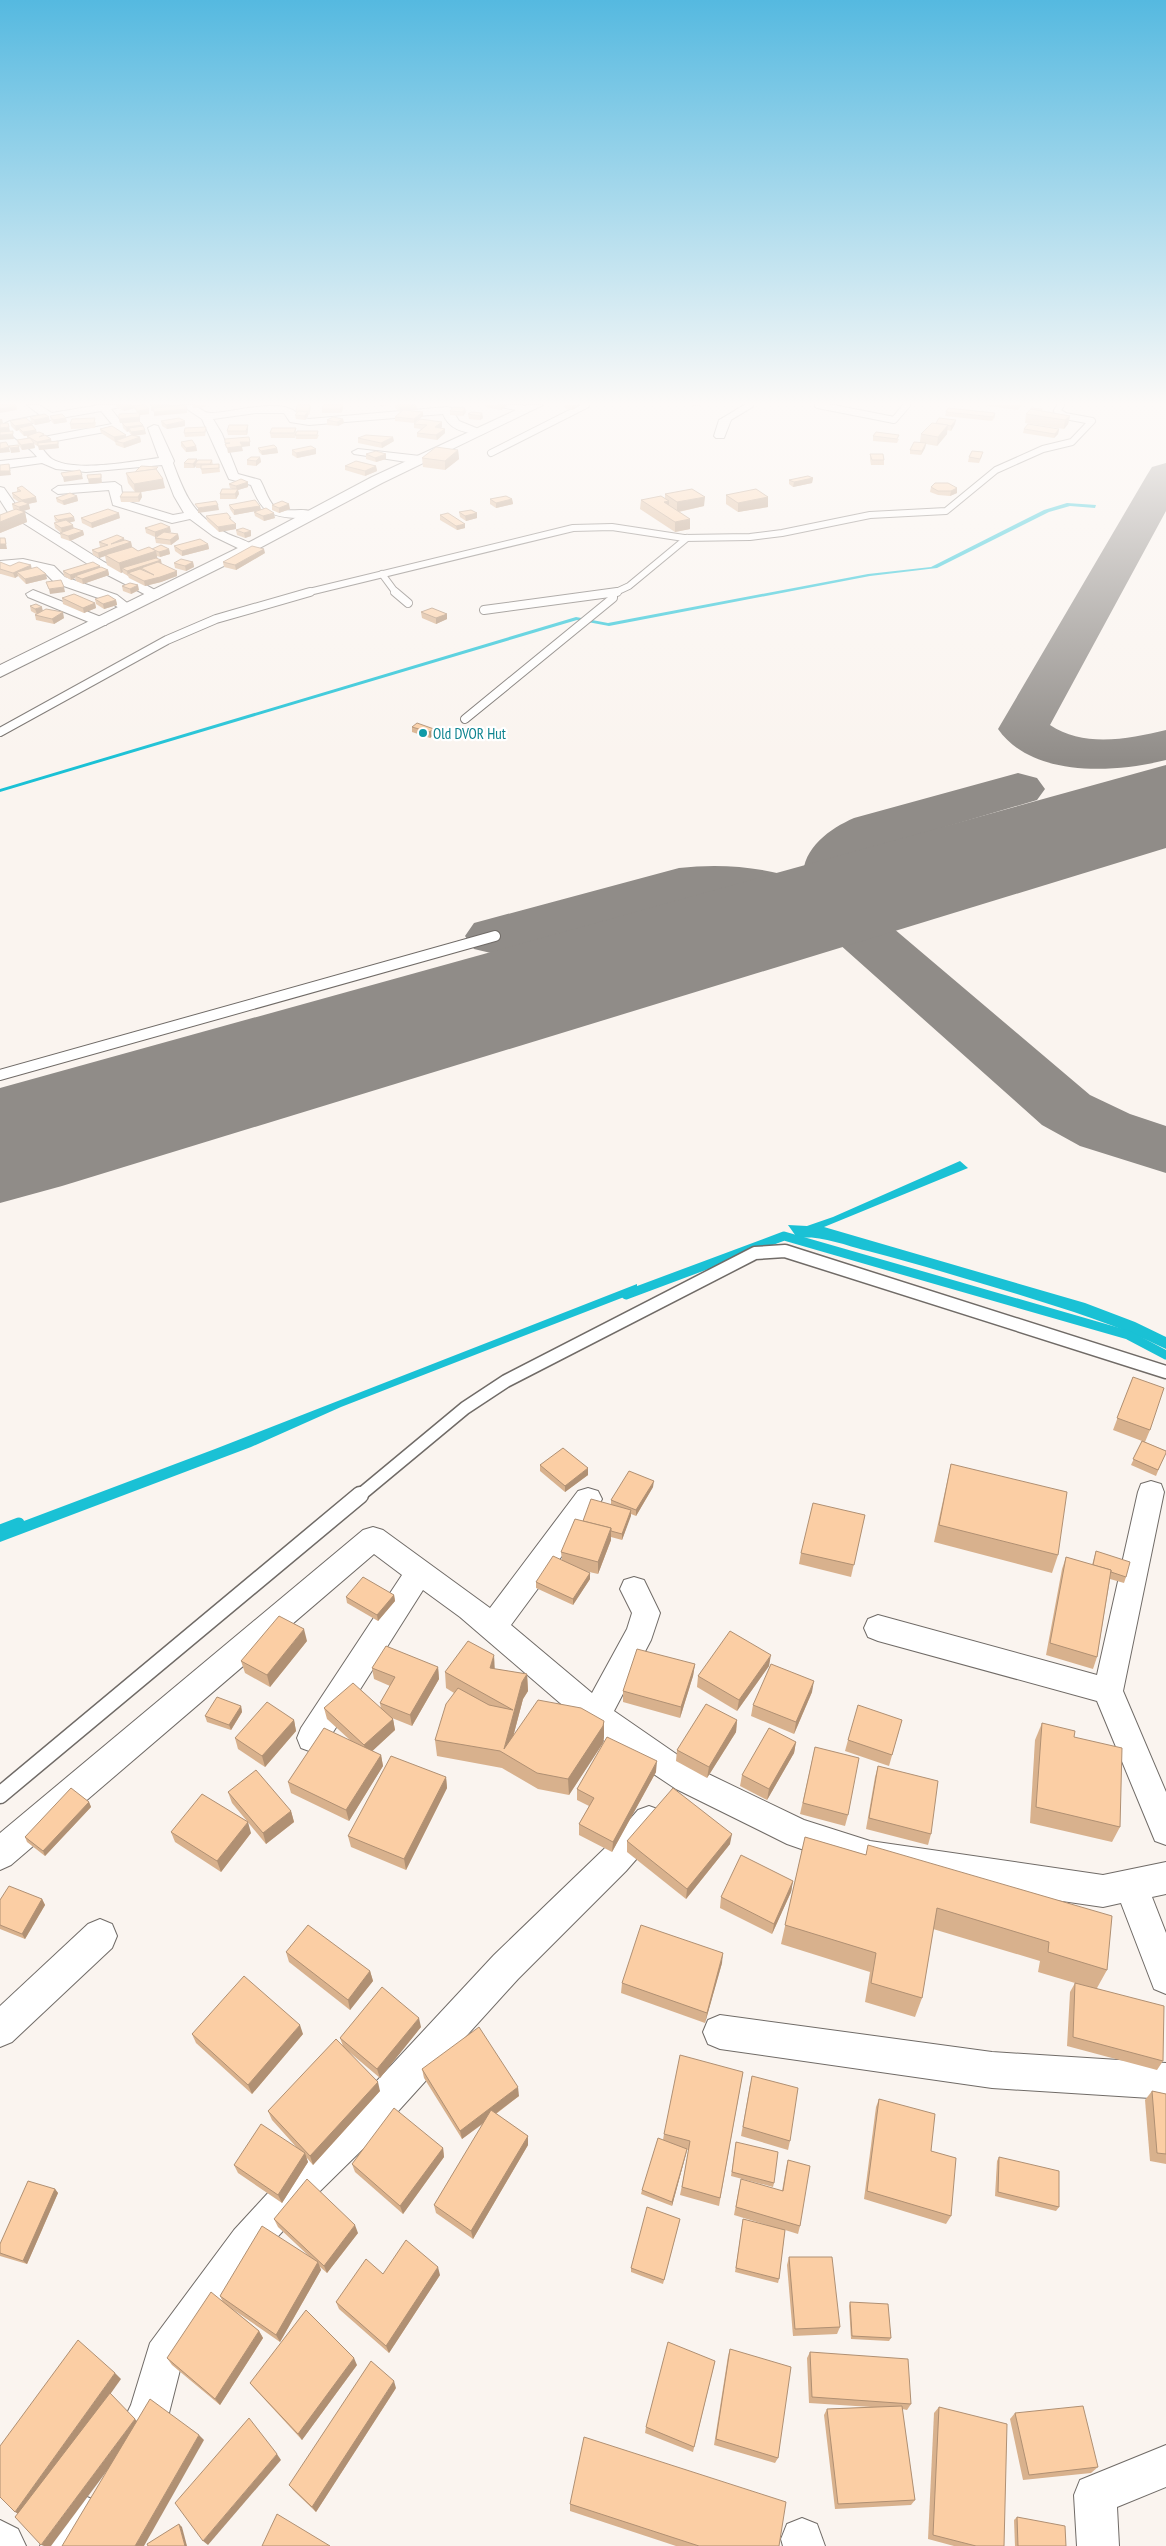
<svg xmlns="http://www.w3.org/2000/svg" width="1166" height="2546" viewBox="0 0 1166 2546" font-family="'PT Sans Narrow',sans-serif">
<style>
.water{fill:#1ac1d5}
.lines{fill:none;stroke-linecap:round;stroke-linejoin:round}
.stream-far1{stroke:#1ac1d5;stroke-width:9}
.stream{stroke:#1ac1d5;stroke-width:11}
.taxiway{fill:#908c88;fill-rule:evenodd}
.runway{fill:#908c88;fill-rule:evenodd}
.service-far4-casing{stroke:#706b67;stroke-width:8}
.service-far3-casing{stroke:#706b67;stroke-width:10}
.service-far2-casing{stroke:#706b67;stroke-width:12}
.service-far1-casing{stroke:#706b67;stroke-width:15}
.service-casing{stroke:#706b67;stroke-width:19}
.minor-casing{stroke:#706b67;stroke-width:2}
.tertiary-casing{stroke:#706b67;stroke-width:2}
.service-far4{stroke:#fff;stroke-width:6}
.service-far3{stroke:#fff;stroke-width:8}
.service-far2{stroke:#fff;stroke-width:10}
.service-far1{stroke:#fff;stroke-width:12}
.service{stroke:#fff;stroke-width:16}
.minor{fill:#fff;fill-rule:evenodd}
.tertiary{fill:#fff;fill-rule:evenodd}
.wall{fill:#d8b18d}
.shaded-wall{fill:#b09073}
.building{fill:#fbcea4;stroke:#b09073}
.culture-dot{fill:#0f9aa8;stroke:#fff;stroke-width:2}
.labels{text-anchor:middle;dominant-baseline:central;stroke-width:4.5;stroke-linejoin:round;paint-order:stroke}
.far-culture-label{font-size:15px;fill:#0d838f;stroke:#fff;text-anchor:start}
</style>
<rect width="100%" height="100%" fill="#faf4ef"/>
<g class="water">
<path d="M1067 503 1096 505 1095 508 1070 506 1049 512 937 568 870 576 609 626 577 620 0 792V789L576 617 608 623 868 574 931 567 1044 510Z"/>
<path d="M960 1161 968 1168 824 1227 1085 1303 1135 1322 1166 1337V1349C1118 1325 1068 1310 1017 1294 967 1279 918 1264 868 1251 850 1247 815 1233 798 1239L788 1225 807 1226 833 1217Z"/>
<path d="M637 1284V1292L341 1407 251 1447 0 1542V1530L215 1449Z"/>
</g>
<g class="lines">
<path class="stream-far1" d="M626 1295 784 1236 1128 1335 1166 1355"/>
<path class="stream" d="M0 1530 19 1523"/>
<g class="taxiway">
<path d="M1166 463V511L1050 725C1084 748 1129 739 1166 730V760C1115 773 1032 778 998 729L1147 475 1152 467Z"/>
<path d="M1018 773 1037 778 1045 789 1037 800 894 842C884 846 868 850 863 860 851 879 868 904 880 917L1090 1095 1130 1114 1166 1126V1173L1080 1146 1042 1125 838 943C789 909 734 891 674 903 658 907 642 913 626 918 583 929 539 943 495 954L474 949 465 936 474 923 679 868C722 863 762 867 803 880 801 849 829 829 854 818Z"/>
</g>
<path class="runway" d="M1166 765V848L62 1186 0 1203V1088Z"/>
<g class="service-far4-casing">
<g id="service-far4">
<path d="M818 405 894 420 907 405"/>
<path d="M725 420 750 405"/>
<path d="M491 453 586 405"/>
<path d="M382 574 396 593"/>
<path d="M305 593 573 528 612 527 684 538 750 537 782 533 870 515 946 511 996 470 1043 449 1072 442 1092 421 1065 416 1057 411 1061 405"/>
<path d="M614 593 629 586 687 538"/>
</g>
</g>
<g class="service-far3-casing">
<g id="service-far3">
<path d="M395 592 408 603"/>
<path d="M484 610 617 592"/>
<path d="M465 719 613 598V594"/>
<path d="M0 732 167 640 216 619 310 592"/>
</g>
</g>
<g class="service-far2-casing">
<path id="service-far2" d="M0 1075 495 936"/>
</g>
<g class="service-far1-casing">
<path id="service-far1" d="M359 1496 465 1408 506 1381 755 1253 785 1251 1166 1372"/>
</g>
<g class="service-casing">
<path id="service" d="M0 1795 360 1495"/>
</g>
<g class="minor-casing">
<g id="minor">
<path d="M27 405H39L52 413 99 405H122L121 407 111 409 131 434V438H123L116 430 39 444C43 449 47 456 52 459 75 473 133 461 159 458L148 428 154 425 158 426 174 461 173 463C186 498 194 516 228 534 237 538 250 541 256 548L249 552 244 551 213 536 190 519 172 523 113 505 109 490 58 494 52 490 58 486 115 482 121 486 123 500 173 515 184 513 174 496 162 465 86 472 56 469 42 463 0 469V461L37 457C27 443 10 439 4 424L10 421 40 415ZM101 411 112 424 33 439 16 426Z"/>
<path d="M181 405C184 405 189 404 192 405 199 406 203 413 210 413 229 414 290 394 299 417L309 419 447 407 451 408 459 421 486 432 480 435C464 432 449 430 443 414L309 425 290 422 284 413H256L213 419 222 434 238 474 260 480C265 488 267 499 274 506 285 516 306 504 316 515 311 520 305 519 298 518 269 517 262 512 251 485L229 479 202 419Z"/>
<path d="M499 405H522L532 409 527 412 500 407Z"/>
<path d="M725 417 731 420 724 438H716L714 436 719 420Z"/>
<path d="M358 449 420 456 426 460 420 464 354 454 352 452Z"/>
<path d="M0 487 4 488 18 508 104 562 164 595 157 599 152 598 94 568 9 514 0 500Z"/>
<path d="M23 559 54 566 65 577 117 595 135 609 128 613 107 601 55 583 44 572 23 567 0 569V561Z"/>
<path d="M33 590 106 619 108 622 106 625H96L28 597 26 594Z"/>
<path d="M1151 1481 1161 1484 1164 1492 1123 1691 1166 1792V1845L1155 1841 1097 1701 878 1641 868 1637 864 1628 868 1619 878 1615 1097 1675 1138 1492 1141 1484Z"/>
<path d="M588 1488 598 1491 602 1499 598 1507 511 1625 592 1693 627 1629 632 1613 620 1589 624 1580 634 1577 644 1580 660 1613 651 1640 614 1711 698 1769 804 1820 870 1841 1103 1875 1166 1862V1894L1152 1897 1166 1933V1994L1154 1989 1121 1903 1103 1907 870 1873 787 1844 676 1789 603 1740 460 1617 423 1590 323 1748 312 1752 301 1748 297 1738 301 1728 402 1575 374 1554 11 1865 0 1870V1833L363 1530 373 1527 383 1530 490 1608 578 1491Z"/>
<path d="M649 1806 660 1810 665 1821 660 1832 626 1871 518 1979 372 2140 315 2196 260 2256 181 2366 169 2413 153 2444 139 2450 125 2444 119 2430 131 2405 150 2343 234 2230 289 2170 346 2114 494 1955 604 1849 638 1810Z"/>
<path d="M100 1919 112 1924 117 1936 112 1948 12 2042 0 2047V2006L88 1924Z"/>
<path d="M720 2015 992 2052 1166 2063V2099L992 2088 720 2049 708 2044 703 2032 708 2020Z"/>
<path d="M1166 2445V2487L1117 2507 1119 2546H1077L1074 2495 1080 2480Z"/>
<path d="M82 2495 97 2501 103 2516 97 2531 86 2546H40L46 2531 67 2501Z"/>
<path d="M802 2518 817 2524 825 2546H783L781 2539 787 2524Z"/>
</g>
</g>
<g class="tertiary-casing">
<g id="tertiary">
<path d="M527 405H543L382 483 254 551 0 677V665L244 545 372 477Z"/>
<path d="M0 2520 18 2529 26 2546H0Z"/>
</g>
</g>
<use href="#service-far4" class="service-far4"/>
<use href="#service-far3" class="service-far3"/>
<use href="#service-far2" class="service-far2"/>
<use href="#service-far1" class="service-far1"/>
<use href="#service" class="service"/>
<use href="#minor" class="minor"/>
<use href="#tertiary" class="tertiary"/>
</g>
<g class="wall">
<path d="M116 405H146L149 414 140 415V422L143 425 146 434 134 436 140 437 141 442 124 448 116 445 115 442 101 433 100 429 126 437 131 435 129 431 127 432 123 428 122 423 129 422 120 423 119 419 137 413 135 408 124 411 116 407Z"/>
<path d="M192 405H206V407L193 408Z"/>
<path d="M297 405H311L309 415H308V416L305 420 296 419 295 415 296 414V411Z"/>
<path d="M343 405V409L341 413H322V409Z"/>
<path d="M395 405H416L417 409 409 410 423 412V416L414 423 395 421V417L401 411 400 412 395 408Z"/>
<path d="M485 405H507V406L501 410 485 407Z"/>
<path d="M562 405H581L572 410 565 408V405Z"/>
<path d="M981 405H1022L1018 410Z"/>
<path d="M450 411 466 412 463 416 450 415Z"/>
<path d="M1041 411 1070 416 1068 424 1064 429 1025 423 1026 414Z"/>
<path d="M946 412 995 413V417L992 421 945 416Z"/>
<path d="M482 413 483 418 480 420 469 419 468 414Z"/>
<path d="M50 416 67 422 54 424 51 421Z"/>
<path d="M30 417 50 422 35 425 31 422Z"/>
<path d="M343 419 344 423 338 426 327 425V420Z"/>
<path d="M10 421 33 426 36 430 37 433 45 435 59 448 39 450V447L34 444 35 448 22 450 18 444 17 440 27 438V436H24L20 432 19 430 16 431 11 426Z"/>
<path d="M161 421 185 426 167 429 162 426Z"/>
<path d="M96 422 95 428 71 429 70 424Z"/>
<path d="M442 422V427L440 428 445 429V433L437 440 417 437V433L421 429 414 428V424Z"/>
<path d="M932 423 955 424 951 431 947 430V434L937 446 926 444 925 448 921 455 910 454V450L920 442 921 434Z"/>
<path d="M296 428V432L319 435 317 439H296L295 435V438H271L270 433Z"/>
<path d="M1024 429H1059L1058 434 1054 438 1023 433Z"/>
<path d="M248 430 247 435H228L227 431Z"/>
<path d="M206 431 205 436 185 437 184 433Z"/>
<path d="M873 436 899 439 897 443 873 441Z"/>
<path d="M358 438 394 441 382 448 358 443Z"/>
<path d="M181 442 196 446 197 451 186 452 181 446Z"/>
<path d="M258 448H277L278 453 262 455 259 452Z"/>
<path d="M316 449V454L297 458 292 455V450Z"/>
<path d="M458 450 459 459 445 470 423 467 422 458Z"/>
<path d="M366 454 386 459 376 462 366 459Z"/>
<path d="M870 454 884 460V465H871L870 459Z"/>
<path d="M982 456 979 463 968 462 969 457Z"/>
<path d="M260 457 261 462 256 466 247 465V460Z"/>
<path d="M212 460 213 465 219 464 220 472 202 474 201 468H196V466L194 468H184V463L197 461Z"/>
<path d="M345 466H376L377 471 365 476 345 470Z"/>
<path d="M159 472V473L165 488 141 492 142 497 139 502H121L120 497 135 492 128 483 126 473Z"/>
<path d="M813 478 812 483 793 487 789 484V480Z"/>
<path d="M229 484 248 487 238 490 239 494 236 499H220V494L232 489 230 488Z"/>
<path d="M931 487 957 488V493L950 496 938 495 930 492Z"/>
<path d="M17 488 37 502 28 504 30 509 22 511 25 512 27 522 0 533V515L15 510 13 509 12 504 19 502 13 498 12 493 17 492Z"/>
<path d="M665 494 704 506 679 512 690 529 675 532 640 509 641 500 665 498Z"/>
<path d="M726 495 768 497V507L738 512 726 504Z"/>
<path d="M77 496 78 501 64 505 57 502 56 498Z"/>
<path d="M490 499H512L513 504 496 508 490 504Z"/>
<path d="M229 505 260 506 261 510 275 518 264 521 255 516 254 512 255 511 234 515 230 509Z"/>
<path d="M272 505 290 509 279 513 272 510Z"/>
<path d="M459 512 477 513V518L466 521 460 517Z"/>
<path d="M440 515 465 524V528L457 530 440 520Z"/>
<path d="M54 516 75 521 69 523 74 528 83 531 84 535 70 541 61 538 60 533H61L55 528 54 523H57L55 521Z"/>
<path d="M206 516 236 529 219 532 207 521Z"/>
<path d="M81 518H120L92 528 82 523Z"/>
<path d="M145 528 171 532 168 533 178 534 179 539 171 545 156 543 155 538 158 536 155 537 146 533Z"/>
<path d="M236 530 251 536 245 538 237 535Z"/>
<path d="M125 540 131 542 132 547 138 551 152 549H169L170 554 160 557 157 556V558L162 564 177 576 161 582 145 586 129 578 128 576 123 573V572L121 573 107 565 105 556 99 558 93 555 92 550 101 547H100L99 542Z"/>
<path d="M208 544 209 549 182 556 175 551 174 546Z"/>
<path d="M265 553 236 570 224 567 223 562Z"/>
<path d="M193 562 194 567 186 571 175 568 174 563Z"/>
<path d="M0 563 10 566 32 569 47 579 26 584 18 576 15 578 1 574H0Z"/>
<path d="M100 566V567L108 570 109 575 83 584 76 581 75 578 71 580 64 576 63 571Z"/>
<path d="M122 586 139 590 131 594 123 591Z"/>
<path d="M62 598 95 603 96 608 84 613 63 604Z"/>
<path d="M95 599 116 600 117 605 104 609 96 604Z"/>
<path d="M30 606 43 610 64 618 54 624 36 620 35 615 36 614 31 611Z"/>
<path d="M421 612 447 614V619L436 624 422 618Z"/>
<path d="M412 727 434 729V734L430 738 412 732Z"/>
<path d="M1133 1377 1150 1430 1145 1442 1166 1451 1156 1476 1131 1465 1142 1441 1113 1430Z"/>
<path d="M951 1464 1058 1555 1052 1573 934 1542 947 1482Z"/>
<path d="M540 1465 588 1475 565 1492 540 1471Z"/>
<path d="M653 1487 636 1516 631 1514 622 1540 611 1537V1540L598 1574 585 1571 590 1573V1579L573 1605 536 1588V1582L562 1560 561 1552 583 1521 611 1504V1500Z"/>
<path d="M865 1515 851 1577 799 1564 801 1553Z"/>
<path d="M1096 1551 1126 1577 1124 1583 1110 1579 1097 1657 1093 1669 1046 1655 1062 1569 1066 1557 1092 1565Z"/>
<path d="M394 1595 395 1601 378 1621 347 1603 346 1597Z"/>
<path d="M307 1641 270 1687 245 1673 241 1661Z"/>
<path d="M695 1664 693 1676 680 1718 623 1702V1691Z"/>
<path d="M769 1666 737 1711 697 1687 698 1676Z"/>
<path d="M438 1667 439 1679 412 1726 392 1718 393 1719 395 1730 372 1751 381 1755 383 1766 349 1821 291 1793 288 1782 350 1740 327 1719 324 1708 381 1709 380 1703 390 1686 374 1679 372 1668Z"/>
<path d="M495 1669 527 1674 528 1691 523 1699 513 1737H604L603 1743 569 1795 538 1789 502 1768 437 1756 435 1740 454 1693 446 1688 445 1672Z"/>
<path d="M812 1692 794 1734 751 1716 753 1705Z"/>
<path d="M241 1706 242 1712 231 1730 207 1722 205 1716Z"/>
<path d="M294 1720 296 1731 265 1767 238 1749 235 1738Z"/>
<path d="M737 1720 736 1732 707 1778 676 1761 677 1750Z"/>
<path d="M902 1720 889 1766 845 1751 848 1740Z"/>
<path d="M1042 1723 1074 1737 1120 1827 1112 1842 1030 1823 1035 1740Z"/>
<path d="M796 1742 794 1753 767 1800 740 1786 742 1775Z"/>
<path d="M815 1747 848 1815 845 1826 800 1814Z"/>
<path d="M878 1766 931 1834 928 1845 866 1829 875 1777Z"/>
<path d="M656 1772 612 1852 579 1835V1824L589 1806 577 1800V1789Z"/>
<path d="M446 1777 447 1788 406 1870 351 1847 348 1836Z"/>
<path d="M228 1792 291 1811 294 1822 266 1844 232 1803Z"/>
<path d="M89 1802 91 1807 45 1856 27 1842 25 1837Z"/>
<path d="M171 1832 251 1833 221 1872 175 1842Z"/>
<path d="M805 1837 866 1855 868 1845 1107 1970 1097 1988 1163 2061 1157 2070 1067 2046 1070 1992 1075 1983 1038 1972 1040 1961 933 1929 922 1998 915 2017 865 2002 870 1972 781 1944Z"/>
<path d="M627 1841 730 1844 686 1899 627 1852Z"/>
<path d="M793 1881 791 1892 772 1934 720 1908 721 1897Z"/>
<path d="M42 1899 45 1905 25 1939 0 1929V1900Z"/>
<path d="M286 1952 370 1971 373 1981 350 2010 289 1962Z"/>
<path d="M722 1963 705 2023 621 1993 622 1983Z"/>
<path d="M421 2027 380 2078 348 2051 380 2091 313 2165 306 2157 308 2162 282 2203 238 2173 234 2165 299 2150 272 2120 268 2111 343 2046 340 2038Z"/>
<path d="M192 2034H303L252 2094 196 2043Z"/>
<path d="M422 2069 519 2096 496 2114 528 2136V2145L473 2239 436 2213 434 2205 484 2123 462 2139 424 2078Z"/>
<path d="M743 2072 719 2206 680 2195 689 2150 685 2149H687L686 2154 672 2206 641 2194 642 2190 663 2140 664 2134Z"/>
<path d="M750 2085 790 2141 788 2150 741 2136Z"/>
<path d="M1152 2091 1166 2094V2164L1150 2161 1145 2100Z"/>
<path d="M879 2099 931 2151 951 2216 946 2224 864 2199 876 2107Z"/>
<path d="M736 2142 774 2183 773 2187 731 2176Z"/>
<path d="M443 2148 444 2157 403 2214 355 2172 352 2164Z"/>
<path d="M999 2157 1059 2207 1056 2211 995 2196 997 2161Z"/>
<path d="M788 2160 800 2226 798 2234 785 2230 779 2279 778 2283 735 2272 743 2219 770 2226 734 2215 739 2188 782 2191 786 2168Z"/>
<path d="M55 2189 58 2193 27 2264 0 2256V2244Z"/>
<path d="M274 2219 358 2233 327 2273 319 2266 321 2270 280 2342 231 2308 259 2331 263 2338 220 2405 172 2365 167 2358 223 2302 220 2296 311 2258 278 2227Z"/>
<path d="M680 2219 663 2284 631 2272V2268Z"/>
<path d="M789 2257 840 2327 837 2334 793 2336 787 2265Z"/>
<path d="M383 2274 440 2275 389 2353 339 2309 336 2302Z"/>
<path d="M850 2302 891 2338 889 2341 851 2339 849 2306Z"/>
<path d="M730 2349 778 2458 775 2463 714 2445 728 2356Z"/>
<path d="M810 2352 911 2404 907 2410 902 2409 915 2500 911 2505 835 2509 824 2415 827 2409 871 2407 809 2403 807 2358Z"/>
<path d="M715 2361 693 2452 645 2433 646 2427Z"/>
<path d="M357 2365 302 2440 255 2389 250 2383Z"/>
<path d="M396 2388 316 2512 293 2490 289 2485Z"/>
<path d="M939 2407 1004 2546H954L928 2539 934 2413Z"/>
<path d="M1015 2413 1098 2467 1091 2473 1023 2480 1010 2419Z"/>
<path d="M570 2504 779 2546H676L570 2511Z"/>
<path d="M1017 2517 1066 2546H1015L1014 2520Z"/>
</g>
<g class="shaded-wall">
<path d="M131 405H140L134 406 135 408 124 411 123 407Z"/>
<path d="M169 405H179L180 408 151 411V406Z"/>
<path d="M310 405H311V407L309 415V411Z"/>
<path d="M343 405V409L341 413 340 409Z"/>
<path d="M380 405H395L380 406Z"/>
<path d="M416 405 417 409 400 412 399 407Z"/>
<path d="M501 405H507V406L501 410Z"/>
<path d="M572 405H581L572 410Z"/>
<path d="M692 405H709L692 406Z"/>
<path d="M16 406 17 410 0 413V409Z"/>
<path d="M465 408 466 412 463 416V412Z"/>
<path d="M149 409V414L140 415V422L120 423 119 419 138 415 137 411Z"/>
<path d="M187 409V413L154 416V412Z"/>
<path d="M308 412V416L305 420 304 416Z"/>
<path d="M423 412V416L414 423V419Z"/>
<path d="M482 413 483 418 480 420V416Z"/>
<path d="M1070 416 1068 424 1064 429 1065 420Z"/>
<path d="M49 417 50 422 35 425 34 420Z"/>
<path d="M66 418 67 422 54 424 53 420Z"/>
<path d="M0 419H2L3 423 0 424Z"/>
<path d="M343 419 344 423 338 426 337 422Z"/>
<path d="M956 420 955 424 951 431V426Z"/>
<path d="M185 421V426L167 429 166 425Z"/>
<path d="M442 422V427L436 432 435 427Z"/>
<path d="M32 423 33 428H19V430L16 431 15 426Z"/>
<path d="M143 425 144 429 129 428V431L127 432 126 427Z"/>
<path d="M248 425V430L247 435 246 431Z"/>
<path d="M948 425 947 434 937 446 938 437Z"/>
<path d="M9 427 10 431 0 433V428Z"/>
<path d="M445 429V433L437 440 436 435Z"/>
<path d="M1059 429 1058 434 1054 438 1055 434Z"/>
<path d="M36 430 37 434 24 436 23 432Z"/>
<path d="M145 430 146 434 132 436 131 432Z"/>
<path d="M13 434 14 439 0 440V435Z"/>
<path d="M126 435V439L115 441V442L114 437Z"/>
<path d="M140 437 141 442 124 448 123 443Z"/>
<path d="M393 437 394 441 382 448 381 443Z"/>
<path d="M51 439 52 444 58 441 59 448 39 450 37 442Z"/>
<path d="M240 442H250V446L242 447 243 451 228 453 227 448Z"/>
<path d="M34 443 35 448 22 450 21 445Z"/>
<path d="M926 443 925 448 921 455 922 451Z"/>
<path d="M196 446 197 451 186 452V448Z"/>
<path d="M9 447 10 452 0 453V449Z"/>
<path d="M19 447 20 452 11 453 10 448Z"/>
<path d="M277 448 278 453 262 455 261 451Z"/>
<path d="M316 449V454L297 458 296 453Z"/>
<path d="M458 450 459 459 445 470V461Z"/>
<path d="M386 454V459L376 462 375 458Z"/>
<path d="M260 457 261 462 256 466V461Z"/>
<path d="M197 459 198 464H195L196 466 194 468 193 464Z"/>
<path d="M9 464 11 475 0 476V471Z"/>
<path d="M376 466 377 471 365 476V471Z"/>
<path d="M101 474 102 483 89 484 88 479Z"/>
<path d="M82 475 83 479 64 482 63 477Z"/>
<path d="M813 478 812 483 793 487 794 482Z"/>
<path d="M163 479 165 488 141 492 142 497 139 502 138 497 135 493 134 484Z"/>
<path d="M248 482V487L238 490 239 494 236 499 235 494 237 491 236 486Z"/>
<path d="M957 488V493L950 496 951 491Z"/>
<path d="M77 496 78 501 64 505 62 501Z"/>
<path d="M36 497 37 502 23 505 22 500Z"/>
<path d="M705 497 704 506 677 512V502Z"/>
<path d="M768 497V507L738 512V503Z"/>
<path d="M512 499 513 504 496 508V503Z"/>
<path d="M669 501V510L664 502Z"/>
<path d="M29 504 30 509 20 512 19 507Z"/>
<path d="M289 504 290 509 279 513V508Z"/>
<path d="M218 505 219 510 198 513V508Z"/>
<path d="M260 506 261 510 234 515V510Z"/>
<path d="M25 512 27 522 0 533V522Z"/>
<path d="M119 513 120 518 92 528 91 523Z"/>
<path d="M274 513 275 518 264 521 263 516Z"/>
<path d="M477 513V518L466 521 465 516Z"/>
<path d="M74 517 75 521 59 525 58 520Z"/>
<path d="M690 519V529L675 532V522Z"/>
<path d="M236 524V529L219 532 218 527Z"/>
<path d="M465 524V528L457 530 456 526Z"/>
<path d="M73 525 74 530 62 533 61 528Z"/>
<path d="M170 527 171 532 155 537V532Z"/>
<path d="M83 531 84 535 70 541 68 536Z"/>
<path d="M251 531V536L245 538 244 533Z"/>
<path d="M178 534 179 539 171 545 170 540Z"/>
<path d="M5 538 7 549H0V544Z"/>
<path d="M124 538 125 543 131 542 132 547 99 558 98 553 111 544Z"/>
<path d="M208 544 209 549 182 556V551Z"/>
<path d="M169 549 170 554 160 557 159 552Z"/>
<path d="M264 549 265 553 236 570 235 565Z"/>
<path d="M156 551 158 561 122 568 123 572 121 573 119 563Z"/>
<path d="M161 560 162 565 141 568 142 572 128 573V576L127 571Z"/>
<path d="M193 562 194 567 186 571 185 566Z"/>
<path d="M31 565 32 570 17 572 18 576 15 578 13 573Z"/>
<path d="M100 566 101 571 75 576V578L71 580 70 575Z"/>
<path d="M108 570 109 575 83 584 82 579Z"/>
<path d="M177 571V576L161 582 145 586 144 581Z"/>
<path d="M46 574 47 579 26 584 25 579Z"/>
<path d="M138 585 139 590 131 594 130 589Z"/>
<path d="M64 587 65 592 50 594 49 589Z"/>
<path d="M116 600 117 605 104 609 103 604Z"/>
<path d="M95 603 96 608 84 613 83 608Z"/>
<path d="M42 607 43 612 37 614 35 609Z"/>
<path d="M63 612 64 618 54 624 52 619Z"/>
<path d="M447 614V619L436 624V618Z"/>
<path d="M434 729V734L430 738 429 732Z"/>
<path d="M588 1468V1475L565 1492V1486Z"/>
<path d="M654 1481 653 1487 636 1516V1510Z"/>
<path d="M631 1510V1516L622 1540V1534Z"/>
<path d="M611 1528V1540L598 1574V1562Z"/>
<path d="M590 1573V1579L573 1605V1599Z"/>
<path d="M394 1595 395 1601 378 1621 377 1615Z"/>
<path d="M304 1629 307 1641 270 1687 267 1675Z"/>
<path d="M494 1655 495 1672 490 1668Z"/>
<path d="M771 1655 769 1666 737 1711 739 1700Z"/>
<path d="M695 1664 693 1676 680 1718 681 1707Z"/>
<path d="M438 1667 439 1679 412 1726 410 1715Z"/>
<path d="M527 1674 528 1691 523 1699 508 1756 504 1749 522 1682Z"/>
<path d="M814 1681 812 1692 794 1734 796 1722Z"/>
<path d="M241 1706 242 1712 231 1730 229 1725Z"/>
<path d="M393 1719 395 1730 367 1756 364 1745Z"/>
<path d="M294 1720 296 1731 265 1767 262 1756Z"/>
<path d="M737 1720 736 1732 707 1778 709 1767Z"/>
<path d="M604 1721V1737L603 1743 569 1795 568 1779Z"/>
<path d="M796 1742 794 1753 767 1800 769 1789Z"/>
<path d="M381 1755 383 1766 349 1821 346 1810Z"/>
<path d="M657 1761 656 1772 612 1852 613 1842Z"/>
<path d="M446 1777 447 1788 406 1870 404 1859Z"/>
<path d="M89 1802 91 1807 45 1856 43 1851Z"/>
<path d="M291 1811 294 1822 266 1844 263 1833Z"/>
<path d="M248 1822 251 1833 221 1872 217 1861Z"/>
<path d="M732 1834 730 1844 686 1899 687 1889Z"/>
<path d="M793 1881 791 1892 772 1934 774 1924Z"/>
<path d="M42 1899 45 1905 25 1939 22 1934Z"/>
<path d="M723 1953 722 1963 705 2023 707 2013Z"/>
<path d="M370 1971 373 1981 350 2010 348 2000Z"/>
<path d="M419 2018 421 2027 380 2078 377 2069Z"/>
<path d="M300 2025 303 2034 252 2094 248 2085Z"/>
<path d="M378 2082 380 2091 313 2165 310 2156Z"/>
<path d="M518 2087 519 2096 462 2139 460 2131Z"/>
<path d="M528 2136V2145L473 2239 471 2231Z"/>
<path d="M443 2148 444 2157 403 2214 400 2206Z"/>
<path d="M687 2149 686 2154 672 2206V2202Z"/>
<path d="M305 2153 308 2162 282 2203 278 2195Z"/>
<path d="M55 2189 58 2193 27 2264 23 2261Z"/>
<path d="M355 2225 358 2233 327 2273 324 2266Z"/>
<path d="M318 2262 321 2270 280 2342 276 2335Z"/>
<path d="M438 2267 440 2275 389 2353 386 2346Z"/>
<path d="M259 2331 263 2338 220 2405 215 2399Z"/>
<path d="M354 2358 357 2365 302 2440 298 2434Z"/>
<path d="M115 2373 121 2379 23 2517 15 2512Z"/>
<path d="M394 2381 396 2388 316 2512 312 2507Z"/>
<path d="M135 2419 141 2425 51 2546H44L41 2545Z"/>
<path d="M199 2435 204 2440 144 2546H135Z"/>
<path d="M277 2454 281 2460 208 2545 203 2541Z"/>
<path d="M179 2524 182 2527 187 2546H185Z"/>
</g>
<g class="building">
<path d="M0 405H15L16 406 0 409Z"/>
<path d="M119 405H131L123 407Z"/>
<path d="M142 405H146L149 409 137 411 134 406Z"/>
<path d="M150 405H169L151 406Z"/>
<path d="M186 405 187 409 154 412 153 408Z"/>
<path d="M297 405H310L309 411H296Z"/>
<path d="M324 405H343L340 409H322Z"/>
<path d="M397 405H416L399 407Z"/>
<path d="M453 407 465 408 463 412 450 411Z"/>
<path d="M948 408 995 413 993 417 946 412Z"/>
<path d="M1031 408 1042 409 1041 411 1031 409Z"/>
<path d="M1031 409 1070 416 1065 420 1026 414Z"/>
<path d="M403 410 423 412 414 419 395 417Z"/>
<path d="M299 411 308 412 304 416 295 415Z"/>
<path d="M471 412 482 413 480 416 468 414Z"/>
<path d="M139 413 140 417 119 419V414Z"/>
<path d="M45 414 49 417 34 420 30 417Z"/>
<path d="M62 414 66 418 53 420 50 416Z"/>
<path d="M333 417 343 419 337 422 327 420Z"/>
<path d="M26 418 32 423 15 426 10 421Z"/>
<path d="M95 418 94 423 70 424 72 419Z"/>
<path d="M179 418 185 421 166 425 161 421Z"/>
<path d="M939 418 956 420 951 426 936 423Z"/>
<path d="M420 419 442 422 435 427 445 429 436 435 417 433 427 425 414 424Z"/>
<path d="M139 421 143 425 126 427 122 423Z"/>
<path d="M8 423 9 427 0 428V424Z"/>
<path d="M932 423 948 425 938 437 921 434Z"/>
<path d="M1028 424 1059 429 1055 434 1024 429Z"/>
<path d="M32 425 36 430 23 432 19 428Z"/>
<path d="M229 425H248L246 431H227Z"/>
<path d="M112 426 126 435 114 437 100 429Z"/>
<path d="M143 426 145 430 131 432 129 428Z"/>
<path d="M206 427 205 432 184 433 185 428Z"/>
<path d="M272 428H296L294 433H270Z"/>
<path d="M13 431V434L0 435V432Z"/>
<path d="M297 431H318L317 435H295Z"/>
<path d="M39 432 44 434 39 437 45 435 51 439 37 442 27 436Z"/>
<path d="M876 432 899 435 897 439 873 436Z"/>
<path d="M132 435 140 437 123 443 115 441Z"/>
<path d="M366 435 393 437 381 443 358 438Z"/>
<path d="M249 437 250 442H240L242 446 227 448 225 444 230 443H225V439Z"/>
<path d="M30 438 34 443 21 445 17 440Z"/>
<path d="M192 440 196 446 186 448 181 442Z"/>
<path d="M58 441V444L38 446V443Z"/>
<path d="M6 442 9 447 0 449V443Z"/>
<path d="M914 442 926 443 922 451 910 450Z"/>
<path d="M18 445 19 447 10 448 9 446Z"/>
<path d="M274 445 277 448 261 451 258 448Z"/>
<path d="M311 446 316 449 296 453 292 450Z"/>
<path d="M436 447 458 450 445 461 422 458Z"/>
<path d="M376 451 386 454 375 458 366 454Z"/>
<path d="M972 451 983 452 980 459 969 457Z"/>
<path d="M870 454H883L884 460H872Z"/>
<path d="M251 457H260L256 461 247 460Z"/>
<path d="M188 459H197L193 464 184 463Z"/>
<path d="M198 460H212L210 464H195Z"/>
<path d="M356 461 376 466 365 471 345 466Z"/>
<path d="M9 464 10 471H0V465Z"/>
<path d="M219 464V468L201 469V465Z"/>
<path d="M141 466 158 467 156 469 135 472Z"/>
<path d="M156 469 163 479 134 484 126 473Z"/>
<path d="M80 470 82 475 63 477 61 473Z"/>
<path d="M101 474V478L88 479 87 475Z"/>
<path d="M808 476 813 478 794 482 789 480Z"/>
<path d="M241 479 248 482 236 486 229 484Z"/>
<path d="M935 483H948L957 488 951 491H938L931 487Z"/>
<path d="M22 486 36 497 22 500 12 493 21 491 17 488Z"/>
<path d="M222 489H238L235 494H220Z"/>
<path d="M692 489 705 497 677 502 665 494Z"/>
<path d="M756 489 768 497 738 503 726 495Z"/>
<path d="M123 492H141L138 497H120Z"/>
<path d="M70 493 77 496 62 501 56 498Z"/>
<path d="M506 496 512 499 496 503 490 499Z"/>
<path d="M661 496 669 501 664 502 690 519 675 522 641 500Z"/>
<path d="M255 500 260 506 234 510 229 505Z"/>
<path d="M22 501 29 504 19 507 12 504Z"/>
<path d="M216 501 218 505 198 508 195 504Z"/>
<path d="M282 501 289 504 279 508 272 505Z"/>
<path d="M266 508 274 513 263 516 254 512Z"/>
<path d="M16 509 25 512 0 522V515Z"/>
<path d="M108 509 119 513 91 523 81 518Z"/>
<path d="M471 510 477 513 465 516 459 512Z"/>
<path d="M70 513 74 517 58 520 54 516Z"/>
<path d="M227 513 231 518H229L236 524 218 527 206 516Z"/>
<path d="M448 513 465 524 456 526 440 515Z"/>
<path d="M66 520 73 525 61 528 54 523Z"/>
<path d="M161 523 170 527 155 532 145 528Z"/>
<path d="M74 528 83 531 68 536 60 533Z"/>
<path d="M243 528 251 531 244 533 236 530Z"/>
<path d="M164 532 178 534 170 540 155 538Z"/>
<path d="M117 535 124 538 111 544 125 540 131 542 98 553 92 550 108 545 99 542Z"/>
<path d="M0 538H5L6 544H0Z"/>
<path d="M200 539 208 544 182 551 174 546Z"/>
<path d="M161 545 169 549 159 552 152 549Z"/>
<path d="M252 546 264 549 235 565 223 562Z"/>
<path d="M132 547 138 551 149 547 156 551 119 563 105 555Z"/>
<path d="M156 558 161 560 127 571 122 568Z"/>
<path d="M181 559 193 562 185 566 174 563Z"/>
<path d="M0 562 10 566 19 562 31 565 13 573 0 569Z"/>
<path d="M93 562 100 566 70 575 63 571Z"/>
<path d="M158 562 177 571 160 577 144 581 128 573 140 569 154 575 141 568Z"/>
<path d="M37 567 46 574 25 579 17 572Z"/>
<path d="M101 567 108 570 82 579 75 576Z"/>
<path d="M61 580 64 587 49 589 46 582Z"/>
<path d="M130 583 138 585 130 589 122 586Z"/>
<path d="M74 594 95 603 83 608 62 598Z"/>
<path d="M108 595 116 600 103 604 95 599Z"/>
<path d="M36 604 42 607 35 609 30 606Z"/>
<path d="M432 608 447 614 436 618 421 612Z"/>
<path d="M46 609 63 612 52 619 35 615Z"/>
<path d="M417 723 434 729 429 732 412 727Z"/>
<path d="M1133 1377 1164 1388 1150 1430 1117 1418Z"/>
<path d="M1142 1441 1166 1451V1453L1158 1470 1133 1459Z"/>
<path d="M563 1448 588 1468 565 1486 540 1465Z"/>
<path d="M951 1464 1067 1492 1058 1555 939 1525Z"/>
<path d="M629 1471 654 1481 636 1510 611 1500Z"/>
<path d="M591 1499 631 1510 622 1534 611 1531V1528L583 1521Z"/>
<path d="M813 1503 865 1515 854 1565 801 1553Z"/>
<path d="M575 1519 611 1528 598 1562 561 1552Z"/>
<path d="M1096 1551 1130 1562 1126 1577 1111 1572V1570L1093 1565Z"/>
<path d="M553 1556 590 1573 573 1599 536 1582Z"/>
<path d="M1066 1557 1111 1570 1097 1657 1050 1643Z"/>
<path d="M363 1577 394 1595 377 1615 346 1597Z"/>
<path d="M279 1616 304 1629 267 1675 241 1661Z"/>
<path d="M730 1631 771 1655 739 1700 698 1676Z"/>
<path d="M468 1641 494 1655 490 1668 527 1674 522 1682 504 1749 538 1700 581 1708 604 1721 603 1726 568 1779 537 1773 500 1751 435 1740 446 1704 458 1688 489 1705 513 1710 445 1672Z"/>
<path d="M386 1646 438 1667 410 1715 380 1703 395 1677 372 1668Z"/>
<path d="M637 1649 695 1664 681 1707 623 1691Z"/>
<path d="M771 1664 814 1681 796 1722 753 1705Z"/>
<path d="M353 1683 393 1719 364 1745 324 1708Z"/>
<path d="M217 1697 241 1706 229 1725 205 1716Z"/>
<path d="M267 1702 294 1720 262 1756 235 1738Z"/>
<path d="M706 1704 737 1720 709 1767 677 1750Z"/>
<path d="M858 1705 902 1720 892 1755 848 1740Z"/>
<path d="M1042 1723 1075 1731 1074 1737 1122 1748 1120 1827 1036 1807Z"/>
<path d="M324 1728 381 1755 346 1810 288 1782Z"/>
<path d="M769 1728 796 1742 769 1789 742 1775Z"/>
<path d="M607 1737 657 1761 613 1842 579 1824 594 1798 577 1789Z"/>
<path d="M815 1747 859 1758 848 1815 803 1803Z"/>
<path d="M391 1756 446 1777 404 1859 348 1836Z"/>
<path d="M878 1766 938 1781 931 1834 869 1818Z"/>
<path d="M256 1770 291 1811 263 1833 228 1792Z"/>
<path d="M71 1788 89 1802 43 1851 25 1837Z"/>
<path d="M673 1788 732 1834 687 1889 627 1841Z"/>
<path d="M202 1794 248 1822 217 1861 171 1832Z"/>
<path d="M805 1837 866 1855 868 1845 1112 1916 1107 1970 1048 1952 1049 1942 937 1908 922 1998 871 1983 876 1953 785 1925Z"/>
<path d="M741 1855 793 1881 774 1924 721 1897Z"/>
<path d="M9 1886 42 1899 22 1934 0 1925V1900Z"/>
<path d="M308 1925 370 1971 348 2000 286 1952Z"/>
<path d="M641 1925 723 1953 707 2013 622 1983Z"/>
<path d="M244 1976 300 2025 248 2085 192 2034Z"/>
<path d="M1075 1983 1164 2006 1163 2061 1073 2037Z"/>
<path d="M382 1987 419 2018 377 2069 340 2038Z"/>
<path d="M479 2027 518 2087 460 2131 422 2069Z"/>
<path d="M336 2039 378 2082 310 2156 268 2111Z"/>
<path d="M680 2055 743 2072 720 2198 682 2187 690 2141 664 2134Z"/>
<path d="M752 2076 798 2088 790 2141 743 2127Z"/>
<path d="M1152 2091 1166 2094V2154L1157 2153Z"/>
<path d="M879 2099 935 2114 931 2151 956 2158 951 2216 867 2191Z"/>
<path d="M394 2108 443 2148 400 2206 352 2164Z"/>
<path d="M491 2110 528 2136 471 2231 434 2205Z"/>
<path d="M261 2124 305 2153 278 2195 234 2165Z"/>
<path d="M658 2138 687 2149 672 2202 642 2190Z"/>
<path d="M736 2142 778 2152 774 2183 732 2172Z"/>
<path d="M999 2157 1059 2171V2207L998 2192Z"/>
<path d="M788 2160 810 2166 800 2226 736 2207 741 2179 783 2191Z"/>
<path d="M307 2179 355 2225 324 2266 274 2219Z"/>
<path d="M28 2181 55 2189 23 2261 0 2253V2244Z"/>
<path d="M647 2207 680 2219 664 2280 631 2268Z"/>
<path d="M743 2219 785 2230 779 2279 736 2268Z"/>
<path d="M262 2226 318 2262 276 2335 220 2296Z"/>
<path d="M406 2240 438 2267 386 2346 336 2302 366 2259 383 2274Z"/>
<path d="M789 2257H832L840 2327 795 2329Z"/>
<path d="M211 2292 259 2331 215 2399 167 2358Z"/>
<path d="M850 2302 888 2304 891 2338 852 2336Z"/>
<path d="M306 2310 354 2358 298 2434 250 2383Z"/>
<path d="M78 2340 115 2373 15 2512 0 2497V2446Z"/>
<path d="M668 2342 715 2361 694 2447 646 2427Z"/>
<path d="M730 2349 791 2367 778 2458 716 2439Z"/>
<path d="M810 2352 908 2359 911 2404 812 2397Z"/>
<path d="M371 2361 394 2381 312 2507 289 2485Z"/>
<path d="M110 2393 135 2419 41 2545 15 2517Z"/>
<path d="M150 2399 199 2435 135 2546H62Z"/>
<path d="M902 2406 915 2500 838 2504 827 2409Z"/>
<path d="M1083 2406 1098 2467 1029 2475 1015 2413Z"/>
<path d="M939 2407 1007 2424 1004 2546H976L933 2535Z"/>
<path d="M249 2418 277 2454 203 2541 175 2503Z"/>
<path d="M584 2437 786 2502 779 2546H699L570 2504Z"/>
<path d="M277 2514 330 2546H262Z"/>
<path d="M1017 2517 1065 2526 1066 2546H1018Z"/>
<path d="M179 2524 185 2546H148L147 2544Z"/>
</g>
<linearGradient id="sky" x2="0" y2="1"><stop stop-color="#55b9e0"/><stop offset="0.53" stop-color="#fdfaf8"/><stop offset="1" stop-color="#fdfaf8" stop-opacity="0"/></linearGradient>
<rect width="1166" height="761" fill="url(#sky)"/>
<circle class="culture-dot" cx="423" cy="733" r="5"/>
<g class="labels">
<g class="far-culture-label">
<text x="433" y="733">Old DVOR Hut</text>
</g>
</g>
</svg>
